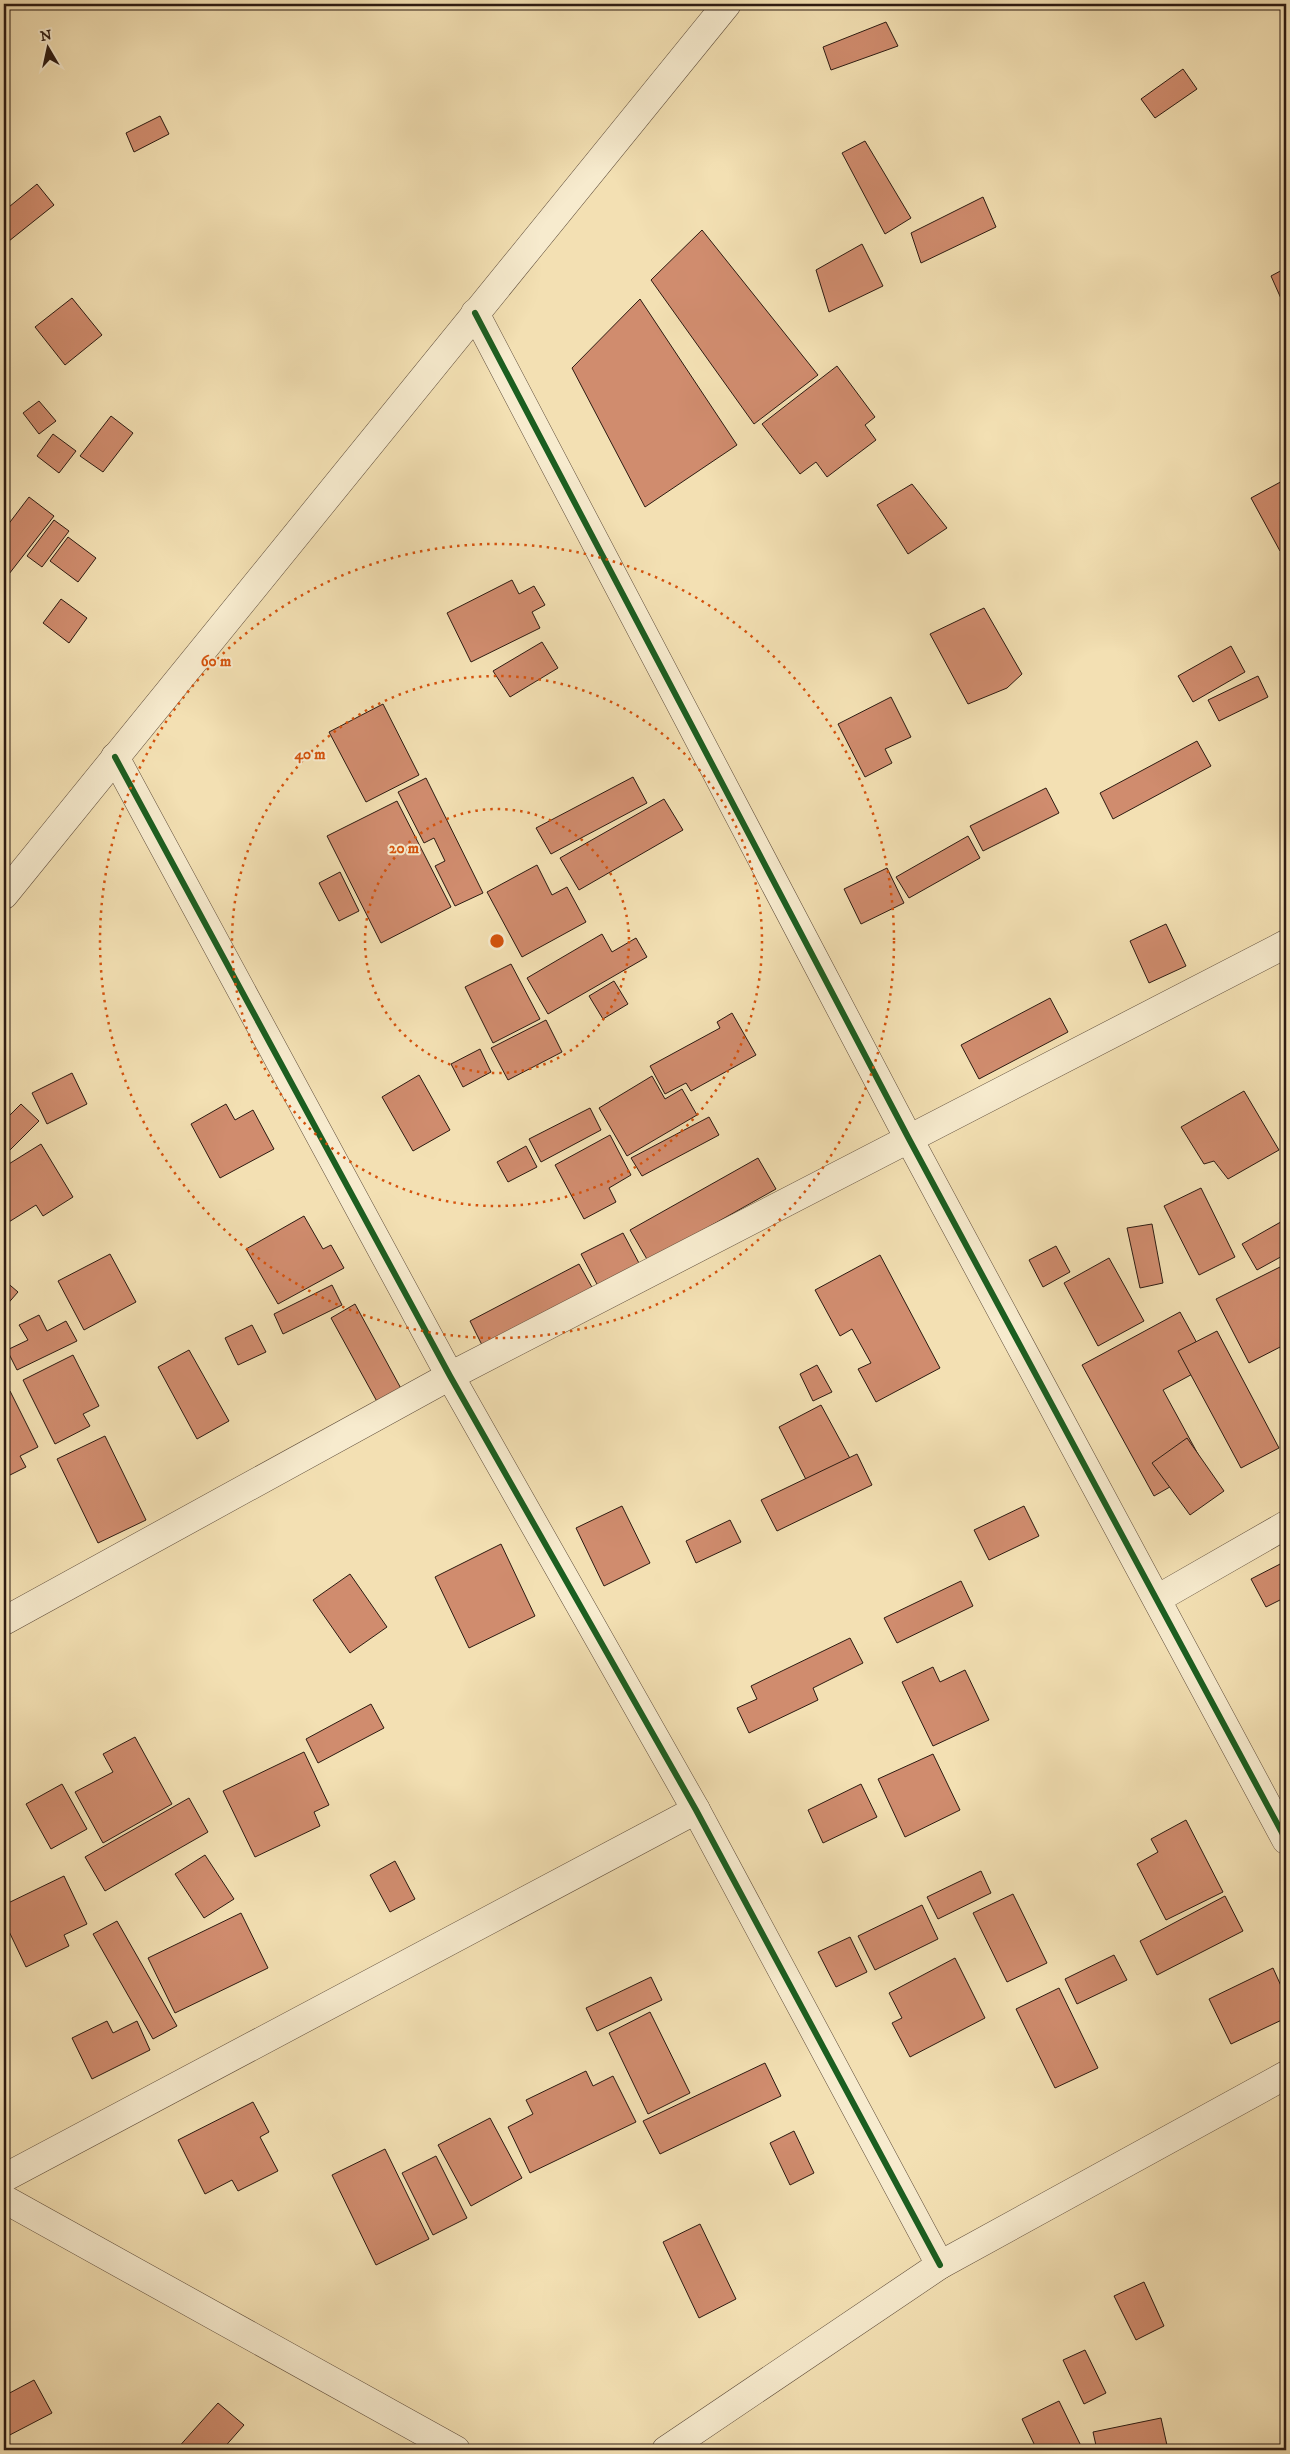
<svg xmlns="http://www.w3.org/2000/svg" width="1290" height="2454" viewBox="0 0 1290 2454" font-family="'IM FELL DW Pica',serif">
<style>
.building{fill:#d08c6e;stroke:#2d1b12}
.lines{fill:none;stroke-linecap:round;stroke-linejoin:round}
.minor-casing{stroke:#5e4c3a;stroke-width:29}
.tertiary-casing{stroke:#5e4c3a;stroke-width:29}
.minor{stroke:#f7ebce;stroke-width:28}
.tertiary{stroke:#f7ebce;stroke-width:28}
.cycleway-casing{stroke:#f7ebce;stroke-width:9}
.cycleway{stroke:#1b5e20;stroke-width:6}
.ring{fill:none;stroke:#d5530d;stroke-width:2.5;stroke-dasharray:2.5 5}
.centre{fill:#d5530d;stroke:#f7ebce;stroke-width:2.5}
.ring-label{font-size:15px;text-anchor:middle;font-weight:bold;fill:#d5530d;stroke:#f7ebce;stroke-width:4;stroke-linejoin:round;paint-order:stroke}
</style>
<rect width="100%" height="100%" fill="#f3e0b3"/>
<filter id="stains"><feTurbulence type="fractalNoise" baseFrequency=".004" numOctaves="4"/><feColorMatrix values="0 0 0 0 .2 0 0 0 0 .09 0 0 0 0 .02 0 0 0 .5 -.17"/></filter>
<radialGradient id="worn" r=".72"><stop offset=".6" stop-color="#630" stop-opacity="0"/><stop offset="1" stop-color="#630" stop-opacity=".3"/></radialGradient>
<g class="building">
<path d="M886 22 898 46 831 70 823 47Z"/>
<path d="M1183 69 1197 89 1155 118 1141 99Z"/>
<path d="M160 116 169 134 134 152 126 133Z"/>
<path d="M865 141 911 218 885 234 842 153Z"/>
<path d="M37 184 54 205 4 245V211Z"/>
<path d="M983 197 996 227 921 263 911 233Z"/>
<path d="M702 230 818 375 754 424 651 280Z"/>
<path d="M862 244 883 286 829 312 816 270Z"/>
<path d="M1286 268V302L1283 303 1271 276Z"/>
<path d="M72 298 102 335 65 365 35 327Z"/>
<path d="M640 299 737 445 645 507 572 368Z"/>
<path d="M837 366 875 417 865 425 876 440 827 477 816 462 800 474 762 424Z"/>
<path d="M39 401 56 421 39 434 23 413Z"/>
<path d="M111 416 133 433 103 472 80 456Z"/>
<path d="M53 434 76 451 59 473 37 456Z"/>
<path d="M1286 479V548L1280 551 1251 498Z"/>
<path d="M912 484 947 528 908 554 877 505Z"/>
<path d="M29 497 54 516 9 574 4 570V530Z"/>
<path d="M54 520 69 531 42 567 27 556Z"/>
<path d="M68 537 96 558 78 582 50 561Z"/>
<path d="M512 580 519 594 534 586 545 605 532 612 540 628 471 662 447 613Z"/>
<path d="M61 599 87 618 69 643 43 623Z"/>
<path d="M984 608 1022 674 1007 688 968 704 930 634Z"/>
<path d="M542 642 558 668 510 697 493 671Z"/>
<path d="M1231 646 1245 672 1193 702 1178 676Z"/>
<path d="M1258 676 1268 697 1219 721 1208 700Z"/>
<path d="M891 697 911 737 885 749 892 763 865 777 838 724Z"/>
<path d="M383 704 419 775 366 802 329 732Z"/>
<path d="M1197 741 1211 766 1113 819 1100 793Z"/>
<path d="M633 777 647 803 551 854 536 828Z"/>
<path d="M426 778 483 893 455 906 435 866 445 861 434 838 424 843 398 792Z"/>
<path d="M1046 788 1059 813 983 851 970 826Z"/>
<path d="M664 799 683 830 579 890 560 858Z"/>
<path d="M397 801 451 907 381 943 327 836Z"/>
<path d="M968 836 980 858 909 898 896 877Z"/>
<path d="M537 865 552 895 567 887 586 922 522 957 487 892Z"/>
<path d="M887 868 904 903 861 924 844 889Z"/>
<path d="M340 872 359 911 339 921 319 883Z"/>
<path d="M1166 924 1186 966 1149 983 1130 941Z"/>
<path d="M602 934 612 952 636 938 647 957 548 1014 527 978Z"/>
<path d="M511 964 540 1019 493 1043 465 987Z"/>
<path d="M614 981 628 1004 603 1019 589 996Z"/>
<path d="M1050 998 1068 1032 979 1079 961 1045Z"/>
<path d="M732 1013 756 1055 691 1091 686 1083 665 1094 650 1066 720 1028 717 1022Z"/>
<path d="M546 1020 562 1052 508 1080 491 1048Z"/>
<path d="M480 1049 491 1072 463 1087 451 1064Z"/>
<path d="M72 1073 87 1104 47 1124 32 1093Z"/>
<path d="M419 1075 450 1130 413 1151 382 1097Z"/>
<path d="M652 1076 665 1099 682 1089 697 1115 627 1156 599 1108Z"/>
<path d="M1244 1091 1279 1150 1228 1179 1214 1161 1204 1164 1181 1127Z"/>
<path d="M21 1104 39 1121 4 1156V1121Z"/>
<path d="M226 1104 235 1120 253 1110 274 1149 220 1178 191 1124Z"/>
<path d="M590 1108 601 1130 541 1162 529 1139Z"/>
<path d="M709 1117 719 1135 642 1176 631 1158Z"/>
<path d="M610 1135 631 1175 609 1188 616 1202 584 1219 555 1165Z"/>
<path d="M41 1144 73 1197 43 1216 36 1205 4 1225V1167Z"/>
<path d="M526 1146 537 1167 508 1182 497 1162Z"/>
<path d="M758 1158 776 1189 648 1261 630 1230Z"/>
<path d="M1201 1188 1235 1257 1199 1275 1164 1206Z"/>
<path d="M304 1216 323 1249 331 1245 344 1268 278 1304 246 1249Z"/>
<path d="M1286 1219V1254L1257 1270 1242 1244Z"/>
<path d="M1152 1224 1163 1283 1140 1288 1127 1228Z"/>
<path d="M623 1233 640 1265 598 1286 581 1254Z"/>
<path d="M1056 1246 1070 1272 1043 1287 1029 1260Z"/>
<path d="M110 1254 136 1302 84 1330 58 1281Z"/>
<path d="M880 1255 940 1368 876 1402 858 1369 871 1363 852 1329 840 1336 815 1290Z"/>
<path d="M1109 1258 1144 1321 1098 1346 1064 1283Z"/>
<path d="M579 1264 593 1289 483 1347 470 1321Z"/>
<path d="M1286 1264V1344L1249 1363 1216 1299Z"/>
<path d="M4 1280 18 1292 4 1308Z"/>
<path d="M332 1285 342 1305 283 1334 274 1314Z"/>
<path d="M355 1304 404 1394 380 1407 331 1318Z"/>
<path d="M1180 1312 1209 1365 1163 1390 1205 1467 1154 1496 1082 1365Z"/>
<path d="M39 1315 47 1331 66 1321 77 1341 17 1370 7 1350 28 1340 19 1325Z"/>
<path d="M252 1325 266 1352 238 1365 225 1338Z"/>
<path d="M1217 1331 1279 1448 1241 1468 1178 1351Z"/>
<path d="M189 1350 229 1421 197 1439 158 1367Z"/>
<path d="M73 1355 99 1406 83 1414 90 1426 55 1444 23 1380Z"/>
<path d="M817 1365 832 1392 813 1401 800 1374Z"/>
<path d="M10 1391 38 1447 20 1456 26 1467 4 1478V1394Z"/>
<path d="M821 1405 859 1475 815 1497 779 1427Z"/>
<path d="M105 1436 146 1520 98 1543 57 1459Z"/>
<path d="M1187 1438 1224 1491 1190 1515 1152 1463Z"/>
<path d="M857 1454 872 1485 777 1531 761 1500Z"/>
<path d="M622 1506 650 1563 604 1586 576 1528Z"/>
<path d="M1024 1506 1039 1536 989 1560 974 1530Z"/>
<path d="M730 1520 741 1542 696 1563 686 1541Z"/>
<path d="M501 1544 535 1616 469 1648 435 1577Z"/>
<path d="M1286 1561V1597L1266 1607 1251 1579Z"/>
<path d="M350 1574 387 1627 350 1653 313 1600Z"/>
<path d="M961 1581 973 1606 897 1643 884 1618Z"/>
<path d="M850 1638 863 1663 813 1688 818 1700 749 1733 737 1708 757 1699 751 1686Z"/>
<path d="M933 1667 940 1682 965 1670 989 1720 933 1746 902 1682Z"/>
<path d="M371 1704 384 1728 318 1763 306 1739Z"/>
<path d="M135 1737 172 1804 103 1843 75 1792 113 1772 103 1754Z"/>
<path d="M304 1752 329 1805 314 1812 320 1826 255 1857 223 1791Z"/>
<path d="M933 1754 960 1810 905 1837 878 1779Z"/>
<path d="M62 1784 87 1829 51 1849 26 1804Z"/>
<path d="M861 1784 877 1817 823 1843 808 1810Z"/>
<path d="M189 1798 208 1832 105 1891 85 1857Z"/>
<path d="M1186 1820 1223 1892 1166 1920 1137 1864 1158 1852 1151 1839Z"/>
<path d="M205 1855 234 1899 204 1918 175 1874Z"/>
<path d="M395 1861 415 1899 390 1912 370 1875Z"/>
<path d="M981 1871 991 1893 938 1919 927 1897Z"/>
<path d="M64 1876 87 1924 64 1935 69 1946 26 1967 4 1921V1905Z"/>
<path d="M1013 1894 1047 1963 1007 1982 973 1913Z"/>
<path d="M1225 1896 1243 1931 1157 1975 1140 1941Z"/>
<path d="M922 1905 938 1939 875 1970 858 1936Z"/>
<path d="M241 1913 268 1968 175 2013 148 1958Z"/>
<path d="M117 1921 177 2026 153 2039 93 1934Z"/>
<path d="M850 1937 867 1972 836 1987 818 1952Z"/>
<path d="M1114 1955 1127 1980 1077 2004 1065 1979Z"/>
<path d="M955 1958 985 2018 910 2057 892 2023 902 2018 889 1993Z"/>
<path d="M1273 1968 1286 1997V2018L1231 2044 1209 1999Z"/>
<path d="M651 1977 662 2000 597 2031 586 2008Z"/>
<path d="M1059 1988 1098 2068 1055 2088 1016 2009Z"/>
<path d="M650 2012 690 2093 648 2114 609 2033Z"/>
<path d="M107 2021 113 2033 137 2021 150 2050 92 2079 72 2038Z"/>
<path d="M765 2063 781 2096 660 2154 643 2121Z"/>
<path d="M586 2071 593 2086 613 2076 636 2122 530 2173 508 2127 533 2114 526 2100Z"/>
<path d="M253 2102 269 2132 260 2137 278 2171 238 2191 232 2180 205 2194 178 2140Z"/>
<path d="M490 2118 522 2178 471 2206 438 2145Z"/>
<path d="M794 2131 814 2173 790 2185 770 2143Z"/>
<path d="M385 2149 429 2239 376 2265 332 2175Z"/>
<path d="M436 2156 467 2218 433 2235 402 2173Z"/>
<path d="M700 2224 736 2299 699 2318 663 2242Z"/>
<path d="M1144 2282 1164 2326 1136 2340 1114 2296Z"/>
<path d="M1085 2350 1106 2393 1084 2404 1063 2360Z"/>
<path d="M34 2380 52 2413 4 2438V2396Z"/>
<path d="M1059 2401 1083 2450H1037L1022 2419Z"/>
<path d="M218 2403 244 2425 222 2450H176Z"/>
<path d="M1161 2418 1168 2450H1097L1093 2432Z"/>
</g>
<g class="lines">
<g class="minor-casing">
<g id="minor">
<path d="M475 313 909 1139 1286 1840"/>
<path d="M115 757 450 1376 696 1810 940 2265"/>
<path d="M1157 1599 1286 1525"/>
<path d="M4 1621 450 1376 1286 944"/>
<path d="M4 2178 696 1810"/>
<path d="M666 2450 940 2265 1286 2075"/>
</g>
</g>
<g class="tertiary-casing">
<g id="tertiary">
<path d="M4 895 727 4"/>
<path d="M4 2199 456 2450"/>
</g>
</g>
<use href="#minor" class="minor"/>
<use href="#tertiary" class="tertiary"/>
<g class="cycleway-casing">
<g id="cycleway">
<path d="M475 313 909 1139 1286 1840"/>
<path d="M115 757 450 1376 696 1810 940 2265"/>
</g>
</g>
<use href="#cycleway" class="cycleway"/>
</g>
<g class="ring">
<circle cx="497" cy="941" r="132"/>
<circle cx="497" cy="941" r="265"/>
<circle cx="497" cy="941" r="397"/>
</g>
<circle cx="497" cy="941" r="8" class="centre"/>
<g class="ring-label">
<text x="216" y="666">60 m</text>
<text x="310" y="759">40 m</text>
<text x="404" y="853">20 m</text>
</g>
<rect width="1290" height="2454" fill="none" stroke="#f3e0b3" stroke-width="20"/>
<rect x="5" y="5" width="1280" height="2444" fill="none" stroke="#2d1b12" stroke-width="2.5"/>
<rect x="10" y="10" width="1270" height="2434" fill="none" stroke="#2d1b12"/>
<g transform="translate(48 48) rotate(351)" stroke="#f7ebce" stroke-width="4" paint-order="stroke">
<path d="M0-4L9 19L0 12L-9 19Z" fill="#2d1b12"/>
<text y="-8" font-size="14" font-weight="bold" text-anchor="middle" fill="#2d1b12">N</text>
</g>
<rect width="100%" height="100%" filter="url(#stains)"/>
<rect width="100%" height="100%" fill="url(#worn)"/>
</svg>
